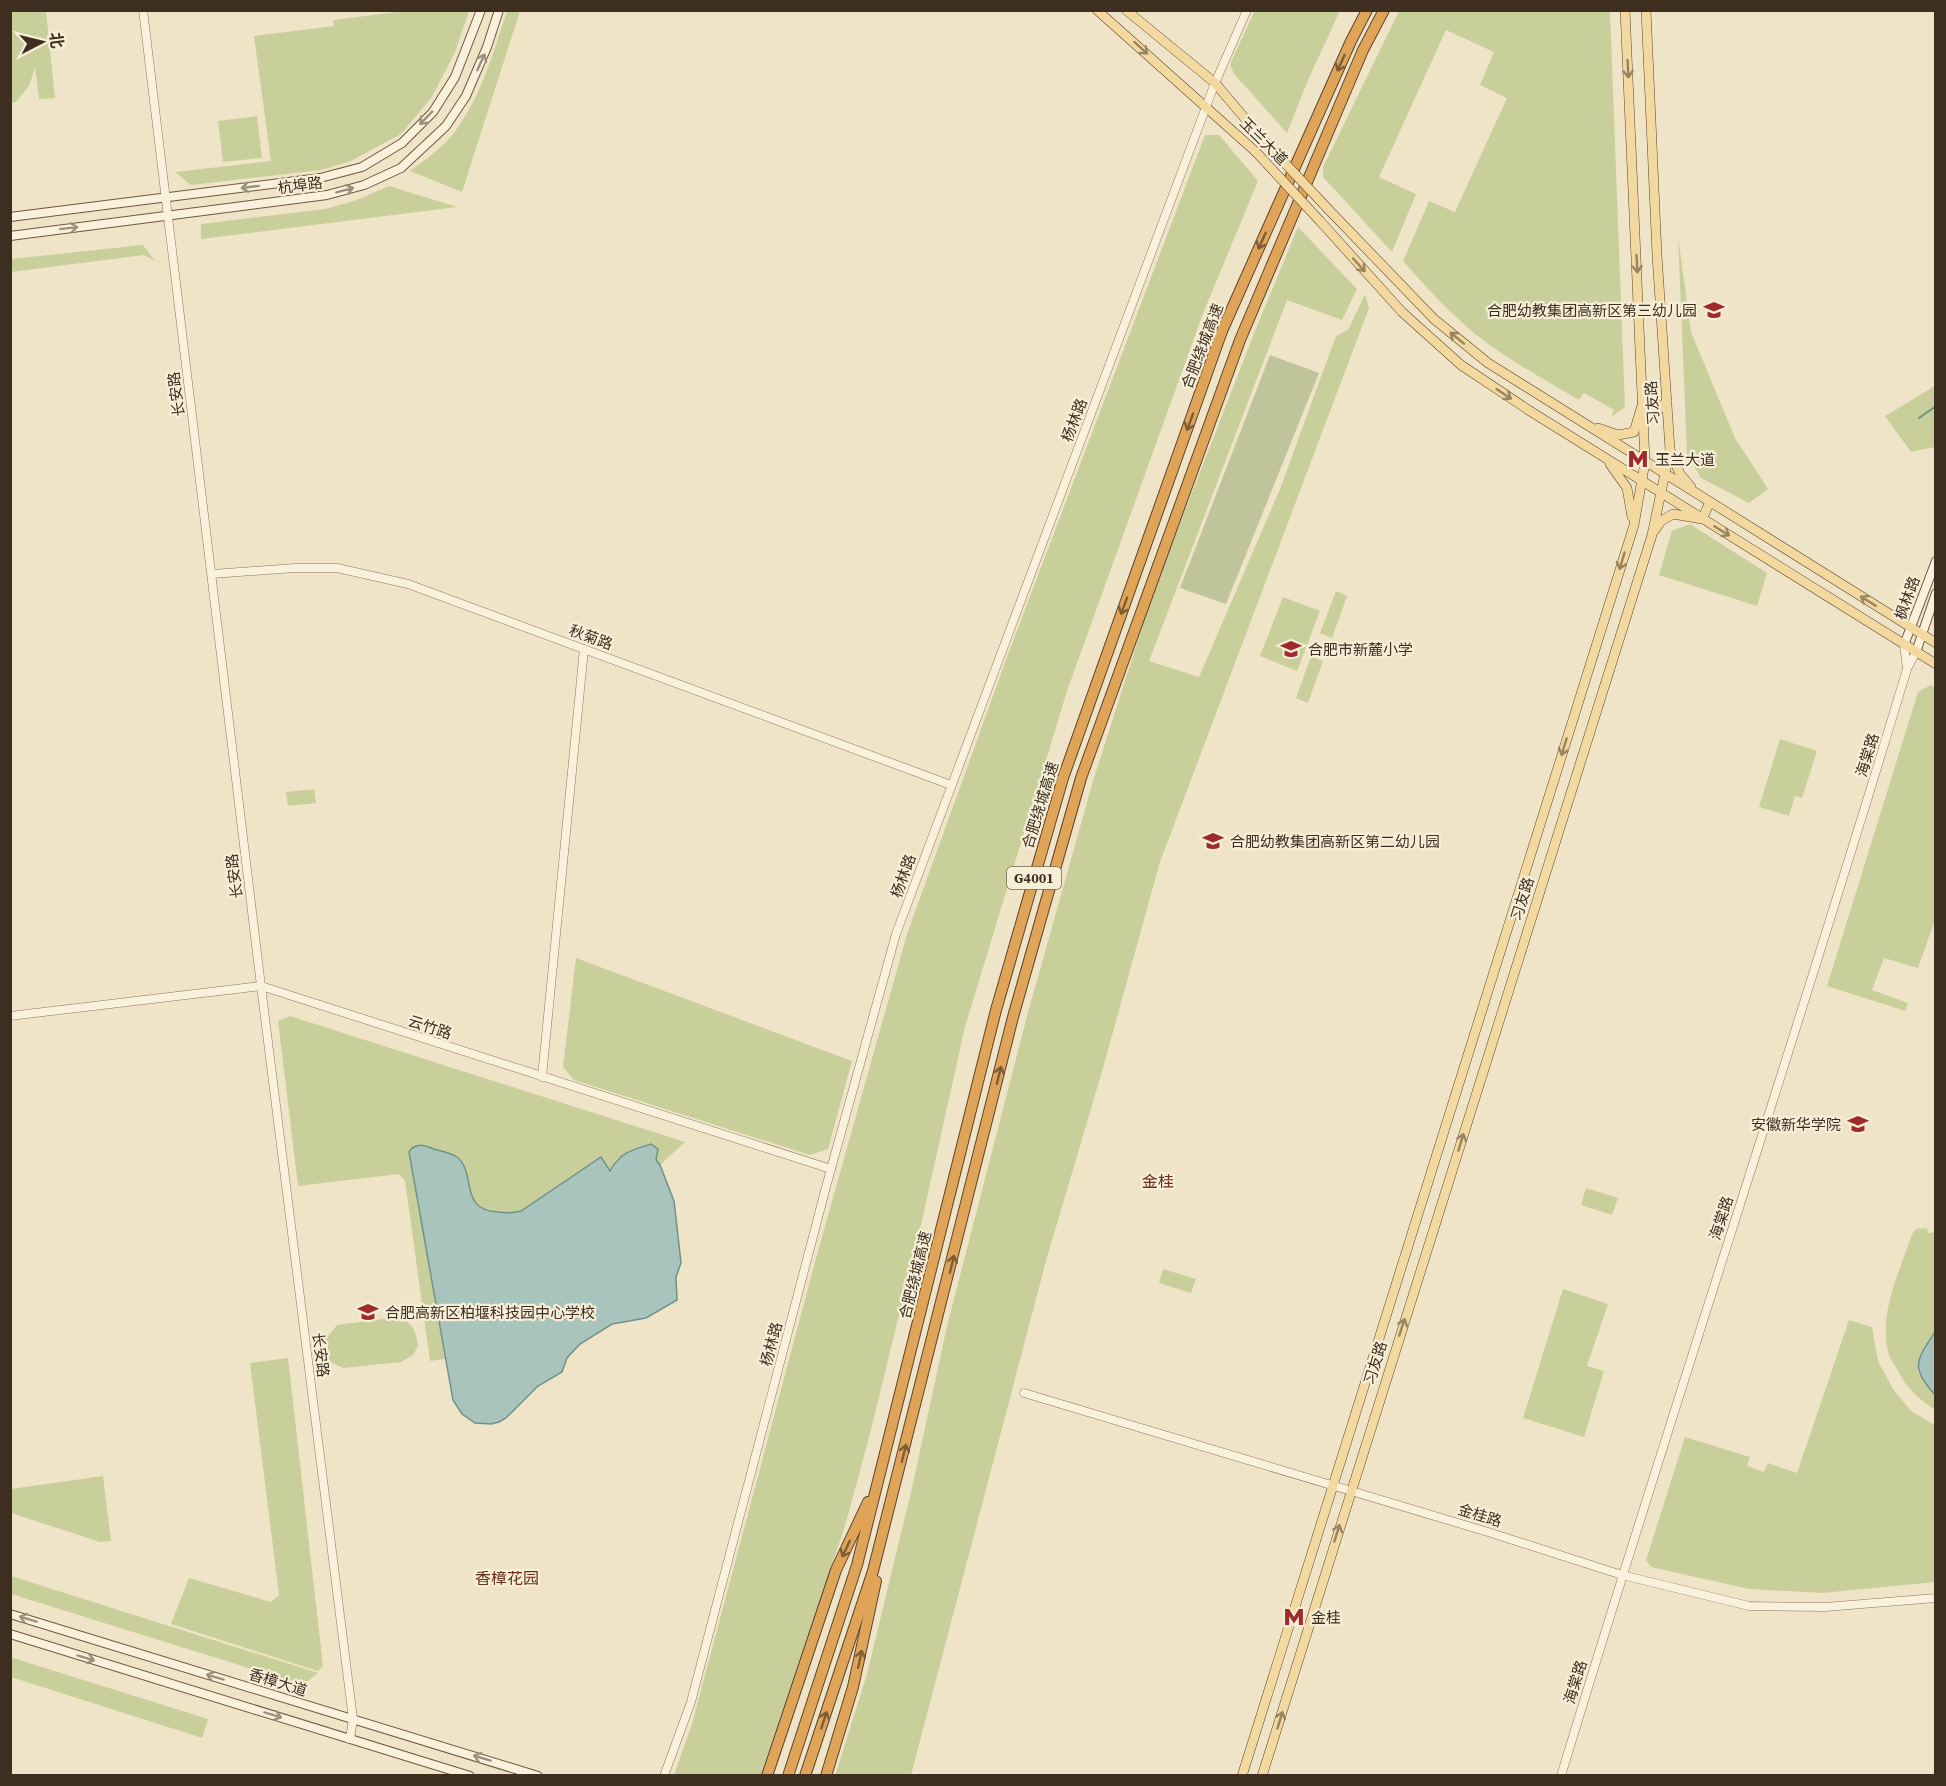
<svg xmlns="http://www.w3.org/2000/svg" width="1946" height="1786" viewBox="0 0 1946 1786" font-family="'Source Serif 4','Noto Sans SC',serif">
<style>
.green{fill:#c9cf9b}
.cemetery{fill:#bfc49a}
.water{fill:#a9c4bc;stroke:#6f938a;stroke-width:1.5}
.lines{fill:none;stroke-linecap:round;stroke-linejoin:round}
.stream{stroke:#6f938a;stroke-width:2}
.tertiary-casing{stroke:#8d765c;stroke-width:9}
.secondary-casing{stroke:#6f573f;stroke-width:10}
.primary-casing{stroke:#5b4430;stroke-width:10}
.motorway-casing{stroke:#5b4430;stroke-width:12}
.tertiary{stroke:#faf1dc;stroke-width:8}
.secondary{stroke:#faf1dc;stroke-width:8}
.primary{stroke:#f3d9a0;stroke-width:9}
.motorway{stroke:#e0a458;stroke-width:10}
.primary-bridge-casing{stroke:#5b4430;stroke-width:10;stroke-linecap:butt}
.primary-bridge{stroke:#f3d9a0;stroke-width:9}
.oneway{stroke:#988460}
.oneway2{stroke:#9c907e}
.oneway3{stroke:#7e5d36}
.labels{text-anchor:middle;dominant-baseline:central;stroke-width:4.5;stroke-linejoin:round;paint-order:stroke}
.shield{fill:#f7eed8;stroke:#756857;stroke-width:1.5}
.shield-label{font-size:14px;font-weight:bold;fill:#3d2e20}
.street-label{font-size:15px;fill:#3d2e20;stroke:#f7eed8}
.poi-label{font-size:15px;fill:#3d2e20;stroke:#f7eed8;text-anchor:start}
.neighbourhood-label{font-size:16px;fill:#6b2e1e;stroke:#f7eed8}
</style>
<rect width="100%" height="100%" fill="#f0e4c8"/>
<g class="green">
<path d="M1255 10 1340 11 1308 80 1287 133 1234 74 1230 64Z"/>
<path d="M10 11H46L55 98 39 99 35 68 29 86 16 102 11 103Z"/>
<path d="M405 11H469L455 52 432 97 401 134 351 161 321 170 191 185 175 172 271 161 254 36 334 26 333 20Z"/>
<path d="M507 11H520L462 192 410 171C425 160 441 149 453 134 481 98 493 53 507 11Z"/>
<path d="M1399 11H1610L1625 407 1611 417 1614 410 1584 393 1579 400C1544 379 1506 359 1474 333 1448 311 1425 286 1403 261L1429 201 1455 212 1507 98 1480 85 1494 52 1446 30 1379 177 1416 194 1392 252 1323 177V167Z"/>
<path d="M257 116 262 158 223 162 218 121Z"/>
<path d="M1205 135H1219L1258 181 1202 316 1067 691 965 1027 921 1225 870 1434 845 1526 761 1775H674L692 1724 815 1262 907 934 1007 657Z"/>
<path d="M389 186 457 207 201 239V224L325 209 357 200Z"/>
<path d="M1298 227 1357 289 1342 320 1287 300 1149 661 1199 677 1280 489 1336 336 1348 330 1365 294 1369 308 1160 862 1103 1068 1046 1261 911 1775 835 1776 867 1674 912 1488 947 1326 1027 1016 1093 781 1154 590 1257 326Z"/>
<path d="M1678 236 1691 332 1735 438 1768 489 1749 503 1701 478 1687 454Z"/>
<path d="M143 245 155 261 144 255 11 272V259Z"/>
<path d="M1935 386V447L1911 452 1885 416Z"/>
<path d="M1690 524 1767 573 1757 606 1659 575 1672 531Z"/>
<path d="M1336 591 1347 596 1332 638 1320 633Z"/>
<path d="M1283 597 1320 611 1297 671 1260 656Z"/>
<path d="M1311 656 1323 661 1308 703 1296 698Z"/>
<path d="M1931 685 1936 688 1935 920 1918 968 1884 958 1872 990 1908 1003 1905 1011 1827 986 1918 692Z"/>
<path d="M1780 739 1817 751 1802 798 1795 796 1789 816 1759 807Z"/>
<path d="M314 789 316 803 288 806 286 792Z"/>
<path d="M576 958 852 1061 828 1149 810 1155 574 1080 563 1067Z"/>
<path d="M290 1016 685 1142 660 1165 641 1147 617 1159 610 1171 601 1158 521 1211C505 1216 478 1214 471 1195 468 1187 466 1177 464 1168L412 1148 409 1152 445 1359 430 1361 405 1181 399 1174 298 1186 278 1021Z"/>
<path d="M1586 1188 1618 1198 1612 1215 1581 1205Z"/>
<path d="M1927 1228 1928 1233 1935 1232V1332L1920 1356 1918 1372 1935 1395V1410C1919 1399 1907 1389 1898 1371 1895 1366 1891 1360 1889 1355 1877 1315 1900 1271 1912 1234L1916 1229Z"/>
<path d="M1163 1269 1196 1279 1191 1293 1159 1283Z"/>
<path d="M1563 1289 1608 1304 1587 1366 1604 1371 1584 1437 1523 1418Z"/>
<path d="M398 1317C413 1323 416 1331 418 1346L413 1355 401 1362 343 1368 331 1362 326 1356 325 1340 337 1325Z"/>
<path d="M1849 1320 1872 1327 1878 1361 1893 1389 1911 1411 1935 1425V1582L1823 1593 1749 1589 1651 1567 1646 1560 1685 1437 1750 1457 1747 1466 1764 1472 1768 1463 1797 1473Z"/>
<path d="M288 1358 323 1666 318 1671 171 1624 189 1578 271 1602 279 1595 250 1363Z"/>
<path d="M103 1476 111 1541 100 1542 11 1513V1489Z"/>
<path d="M11 1576 318 1673 303 1685 11 1594Z"/>
<path d="M10 1657 208 1719 202 1738 11 1677Z"/>
</g>
<path class="cemetery" d="M1270 355 1319 373 1226 604 1180 588Z"/>
<g class="water">
<path d="M651 1144 658 1149 656 1160 660 1165 674 1201 681 1263 676 1277 677 1300 646 1318 612 1324 580 1344 567 1358 562 1372 538 1386 506 1418 499 1422 491 1424 475 1423 462 1414 453 1400 409 1152 412 1148C420 1143 426 1146 434 1149 441 1151 451 1153 457 1157 477 1173 458 1210 498 1212 506 1213 514 1213 521 1211L601 1157 610 1171C620 1153 631 1150 651 1144Z"/>
<path d="M1935 1332V1395C1911 1367 1915 1362 1935 1332Z"/>
</g>
<g class="lines">
<path class="stream" d="M1919 418 1936 406"/>
<g class="tertiary-casing">
<g id="tertiary">
<path d="M143 10 261 986 353 1719 350 1739"/>
<path d="M212 574 295 568H337L408 584 951 785"/>
<path d="M1904 645 1907 668"/>
<path d="M10 1016 261 986 831 1169"/>
<path d="M542 1077 584 649"/>
<path d="M1024 1393 1488 1532 1622 1575 1749 1606 1825 1607 1936 1598"/>
<path d="M664 1776 691 1702 826 1187 896 934 1215 83 1247 10"/>
<path d="M1561 1776C1673 1406 1796 1039 1907 669L1916 652"/>
</g>
</g>
<g class="secondary-casing">
<g id="secondary">
<path d="M10 217 320 178 362 167 402 143 433 112 455 77 481 10"/>
<path d="M10 236 327 195 364 185 401 168 446 126 466 96 487 47 499 10"/>
<path d="M1904 645 1936 561"/>
<path d="M1916 652 1936 593"/>
<path d="M10 1614 538 1776"/>
<path d="M10 1634 470 1776"/>
</g>
</g>
<g class="primary-casing">
<g id="primary">
<path d="M1097 10 1256 152"/>
<path d="M1126 10 1215 83 1264 141"/>
<path d="M1329 210 1434 319 1488 363 1936 643"/>
<path d="M1320 221 1402 312 1461 365 1530 411 1936 664"/>
<path d="M1598 428 1618 435 1634 432 1643 402 1656 412 1667 401"/>
<path d="M1670 450 1680 474 1691 487"/>
<path d="M1610 464 1627 488 1632 517"/>
<path d="M1655 530 1661 521 1673 514 1702 519 1710 502"/>
<path d="M1242 1776 1634 525 1645 462 1625 10"/>
<path d="M1262 1776 1652 535 1670 450 1657 255 1646 10"/>
</g>
</g>
<g class="motorway-casing">
<g id="motorway">
<path d="M767 1776 836 1570 868 1502"/>
<path d="M788 1776 857 1565 996 1010 1063 778 1222 331 1351 41 1367 10"/>
<path d="M805 1776 873 1571 1013 1017 1081 778 1240 340 1363 50 1384 10"/>
<path d="M826 1776 853 1687 876 1581"/>
</g>
</g>
<use href="#tertiary" class="tertiary"/>
<use href="#secondary" class="secondary"/>
<use href="#primary" class="primary"/>
<use href="#motorway" class="motorway"/>
<g class="primary-bridge-casing">
<g id="primary-bridge">
<path d="M1264 141 1329 210"/>
<path d="M1256 152 1320 221"/>
</g>
</g>
<use href="#primary-bridge" class="primary-bridge"/>
</g>
<defs><path id="oneway-shaft" d="M-6 0H5M1.5-3L5.5 0L1.5 3" fill="none" stroke-width="1.6" stroke-linecap="round" stroke-linejoin="round" transform="scale(1.5)"/></defs>
<g class="oneway">
<use href="#oneway-shaft" transform="translate(1141 48) rotate(42)"/>
<use href="#oneway-shaft" transform="translate(1628 69) rotate(87)"/>
<use href="#oneway-shaft" transform="translate(1637 264) rotate(87)"/>
<use href="#oneway-shaft" transform="translate(1359 265) rotate(48)"/>
<use href="#oneway-shaft" transform="translate(1457 338) rotate(-141)"/>
<use href="#oneway-shaft" transform="translate(1504 394) rotate(34)"/>
<use href="#oneway-shaft" transform="translate(1722 531) rotate(32)"/>
<use href="#oneway-shaft" transform="translate(1622 561) rotate(107)"/>
<use href="#oneway-shaft" transform="translate(1868 601) rotate(-148)"/>
<use href="#oneway-shaft" transform="translate(1564 747) rotate(107)"/>
<use href="#oneway-shaft" transform="translate(1461 1142) rotate(-73)"/>
<use href="#oneway-shaft" transform="translate(1402 1327) rotate(-72)"/>
<use href="#oneway-shaft" transform="translate(1337 1533) rotate(-73)"/>
<use href="#oneway-shaft" transform="translate(1280 1720) rotate(-73)"/>
</g>
<g class="oneway2">
<use href="#oneway-shaft" transform="translate(481 62) rotate(-66)"/>
<use href="#oneway-shaft" transform="translate(426 118) rotate(134)"/>
<use href="#oneway-shaft" transform="translate(250 187) rotate(173)"/>
<use href="#oneway-shaft" transform="translate(345 190) rotate(-15)"/>
<use href="#oneway-shaft" transform="translate(69 228) rotate(-7)"/>
<use href="#oneway-shaft" transform="translate(28 1619) rotate(-163)"/>
<use href="#oneway-shaft" transform="translate(86 1658) rotate(17)"/>
<use href="#oneway-shaft" transform="translate(215 1677) rotate(-163)"/>
<use href="#oneway-shaft" transform="translate(273 1715) rotate(17)"/>
<use href="#oneway-shaft" transform="translate(482 1758) rotate(-163)"/>
</g>
<g class="oneway3">
<use href="#oneway-shaft" transform="translate(1341 63) rotate(114)"/>
<use href="#oneway-shaft" transform="translate(1262 241) rotate(114)"/>
<use href="#oneway-shaft" transform="translate(1190 422) rotate(110)"/>
<use href="#oneway-shaft" transform="translate(1124 606) rotate(110)"/>
<use href="#oneway-shaft" transform="translate(999 1075) rotate(-76)"/>
<use href="#oneway-shaft" transform="translate(952 1264) rotate(-76)"/>
<use href="#oneway-shaft" transform="translate(904 1453) rotate(-76)"/>
<use href="#oneway-shaft" transform="translate(846 1549) rotate(115)"/>
<use href="#oneway-shaft" transform="translate(860 1659) rotate(-78)"/>
<use href="#oneway-shaft" transform="translate(824 1720) rotate(-72)"/>
</g>
<defs>
<g id="school-bare" transform="scale(1.62)"><path d="M0-5L7-2L0 1L-7-2ZM-4 1L0 2.5L4 1V4Q0 6-4 4Z" fill="#9e2a2b" stroke="#f7eed8" stroke-width="2.5" paint-order="stroke"/></g>
<g id="metro-bare" transform="scale(1.62)"><path d="M-5.5 5V-5H-3L0 0L3-5H5.5V5H3V-.5L0 4L-3-.5V5Z" fill="#9e2a2b" stroke="#f7eed8" stroke-width="2.5" paint-order="stroke"/></g>
<g id="university-bare" transform="scale(1.62)"><path d="M0-5L7-2L0 1L-7-2ZM-4 1L0 2.5L4 1V4Q0 6-4 4Z" fill="#9e2a2b" stroke="#f7eed8" stroke-width="2.5" paint-order="stroke"/></g>
</defs>
<g fill-rule="evenodd">
<use href="#school-bare" x="1714" y="310"/>
<use href="#metro-bare" x="1638" y="459"/>
<use href="#school-bare" x="1291" y="649"/>
<use href="#school-bare" x="1213" y="841"/>
<use href="#university-bare" x="1858" y="1124"/>
<use href="#school-bare" x="368" y="1312"/>
<use href="#metro-bare" x="1294" y="1617"/>
</g>
<g class="labels">
<rect class="shield" x="1007" y="867" width="54" height="22" rx="4.5"/>
<g class="shield-label">
<text x="1034" y="878">G4001</text>
</g>
<g class="street-label">
<text transform="translate(1264 141) rotate(45)">玉兰大道</text>
<text transform="translate(300 185) rotate(-8)">杭埠路</text>
<text transform="translate(1202 346) rotate(-69)">合肥绕城高速</text>
<text transform="translate(176 394) rotate(-97)">长安路</text>
<text transform="translate(1652 403) rotate(-94)">习友路</text>
<text transform="translate(1074 420) rotate(-69)">杨林路</text>
<text transform="translate(1907 598) rotate(-70)">枫林路</text>
<text transform="translate(591 637) rotate(20)">秋菊路</text>
<text transform="translate(1867 755) rotate(-73)">海棠路</text>
<text transform="translate(1040 805) rotate(-73)">合肥绕城高速</text>
<text transform="translate(234 876) rotate(-97)">长安路</text>
<text transform="translate(903 876) rotate(-70)">杨林路</text>
<text transform="translate(1522 899) rotate(-73)">习友路</text>
<text transform="translate(430 1027) rotate(18)">云竹路</text>
<text transform="translate(1721 1218) rotate(-72)">海棠路</text>
<text transform="translate(915 1275) rotate(-76)">合肥绕城高速</text>
<text transform="translate(771 1344) rotate(-75)">杨林路</text>
<text transform="translate(321 1355) rotate(83)">长安路</text>
<text transform="translate(1375 1363) rotate(-73)">习友路</text>
<text transform="translate(1480 1515) rotate(17)">金桂路</text>
<text transform="translate(278 1682) rotate(17)">香樟大道</text>
<text transform="translate(1575 1682) rotate(-73)">海棠路</text>
</g>
<g class="poi-label">
<text x="1697" y="310" text-anchor="end">合肥幼教集团高新区第三幼儿园</text>
<text x="1655" y="459">玉兰大道</text>
<text x="1308" y="649">合肥市新麓小学</text>
<text x="1230" y="841">合肥幼教集团高新区第二幼儿园</text>
<text x="1841" y="1124" text-anchor="end">安徽新华学院</text>
<text x="385" y="1312">合肥高新区柏堰科技园中心学校</text>
<text x="1311" y="1617">金桂</text>
</g>
<g class="neighbourhood-label">
<text x="1158" y="1181">金桂</text>
<text x="507" y="1578">香樟花园</text>
</g>
</g>
<rect width="1946" height="1786" fill="none" stroke="#3d2e20" stroke-width="24"/>
<g transform="translate(42 42) rotate(83)" stroke="#f7eed8" stroke-width="4.5" paint-order="stroke">
<path d="M0-4.5L10 22L0 15L-10 22Z" fill="#3d2e20"/>
<text y="-9" font-size="16" font-weight="bold" text-anchor="middle" fill="#3d2e20">北</text>
</g>
</svg>
